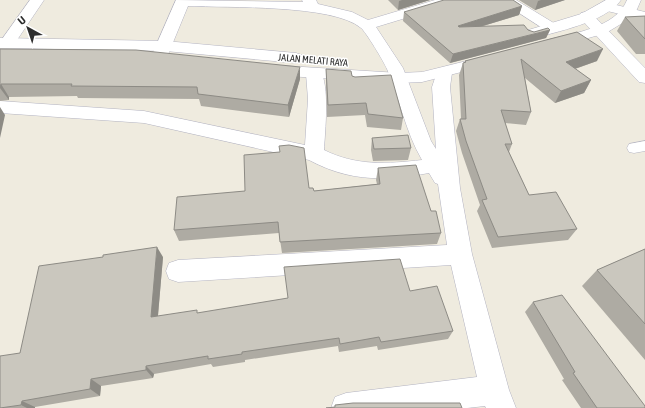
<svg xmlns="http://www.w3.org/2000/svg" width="645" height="408" viewBox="0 0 645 408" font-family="'Asap Condensed',sans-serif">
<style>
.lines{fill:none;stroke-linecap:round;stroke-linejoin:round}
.service-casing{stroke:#b3b3c1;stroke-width:1}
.minor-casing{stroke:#b3b3c1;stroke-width:1}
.tertiary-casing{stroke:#b3b3c1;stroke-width:1}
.service{fill:#fff;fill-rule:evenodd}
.minor{fill:#fff;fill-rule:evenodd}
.tertiary{fill:#fff;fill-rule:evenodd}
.wall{fill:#aeaba3}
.shaded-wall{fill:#8d8b85}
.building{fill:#cac7be;stroke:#8d8b85}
.labels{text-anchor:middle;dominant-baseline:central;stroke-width:3;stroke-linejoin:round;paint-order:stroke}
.far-street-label{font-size:10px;fill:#2d2d2d;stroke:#fff}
</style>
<rect width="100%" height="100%" fill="#efebdf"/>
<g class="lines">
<g class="service-casing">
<path id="service" d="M645 141V151L634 153 629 152 627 148 629 144Z"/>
</g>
<g class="minor-casing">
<g id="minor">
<path d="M30 0H44L13 46H1L0 42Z"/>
<path d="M176 0 303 2 302 0H316L318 4 352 12 368 20 435 0H457L455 3 376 27 403 68 431 141 436 149 432 87 438 69 444 68 450 69 452 73 450 87 460 188 472 254 509 390 516 408H486L485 406 467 408H331L335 397 346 393 477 377 451 265 178 282 169 279 166 271 169 263 178 260 447 245 438 184 435 183 429 173C385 181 350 182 309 160L144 123 0 113V101L144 111 305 145 308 99 306 74 308 70 314 69 320 70C330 85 325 132 324 150 356 166 387 164 422 160 405 131 400 99 387 69 384 62 366 32 361 28 333 4 227 8 188 6L167 57 165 60 159 62 153 60 151 57Z"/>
<path d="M499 0H516L557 25 560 28 557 31H547Z"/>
<path d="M608 3 645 12V20L603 10 601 7 603 4Z"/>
<path d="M586 12 591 13 645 68V83L639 82 581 19 579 16 581 13Z"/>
</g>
</g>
<g class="tertiary-casing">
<g id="tertiary">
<path d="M606 0H621C606 22 556 32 530 39L525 37 522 34 525 31 581 14Z"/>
<path d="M627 0H641L634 16 606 33 553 48 547 46 545 43 547 40C574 33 616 28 627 0Z"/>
<path d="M0 38 165 41 296 53 302 55 304 58 302 61 296 63 165 51 0 48Z"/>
<path d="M491 55 497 57 499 60 497 63 422 82 399 83 271 75 265 74 263 70 265 66 271 65 399 73 422 72Z"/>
</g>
</g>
<use href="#service" class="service"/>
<use href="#minor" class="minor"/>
<use href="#tertiary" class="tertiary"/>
</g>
<g class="wall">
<path d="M388 0H430L398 10Z"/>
<path d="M519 0H565L535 10Z"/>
<path d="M522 6 519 15 480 27 528 30 534 32 550 30 546 38 450 63 403 21 404 12Z"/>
<path d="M645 16V54H636L617 31 625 17Z"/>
<path d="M577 32 597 61 575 69 591 80 584 93 555 103 525 78 531 112 526 125 505 123 512 144 509 152 529 195 577 229 568 240 492 248 477 211 480 205 462 153 456 131 460 119H461L459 75 463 63H464L465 61Z"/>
<path d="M0 49 300 79 289 117 201 106 199 99 78 98 77 96 9 97V100L0 101Z"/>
<path d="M326 69 352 76 403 118 401 130 367 127 365 115 327 117 326 82Z"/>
<path d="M372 138 411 148 408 160 373 161 371 150Z"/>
<path d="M378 168 431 211 441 233 437 244 282 253 279 233 179 241 174 230 309 188 314 191 377 184 376 180Z"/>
<path d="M645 249V360L582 286 597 270Z"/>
<path d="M163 257 158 316 199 313 410 291 453 331 448 339 378 350 377 346 339 352 338 346 245 360V362L213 367 211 364 154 374 153 378 101 386 100 396 35 407V408H0L20 353Z"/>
<path d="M533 302 645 408H581L562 380 564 379 525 312Z"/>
</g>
<g class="shaded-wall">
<path d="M402 0H430L398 10 399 1Z"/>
<path d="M541 0H565L535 10 538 1Z"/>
<path d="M522 6 519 15 456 34 458 26Z"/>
<path d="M550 30 546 38 450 63 453 54Z"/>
<path d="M603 49 597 61 560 74 566 62Z"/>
<path d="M300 67V79L289 117 288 105Z"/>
<path d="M591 80 584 93 555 103 561 91Z"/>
<path d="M1 84 9 97V100L0 88Z"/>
<path d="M0 107 5 115 0 138Z"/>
<path d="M157 247 163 257 157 326 151 317Z"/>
<path d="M146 366 154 374 153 378 146 370Z"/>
<path d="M91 379 101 386 100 396 90 389Z"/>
<path d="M22 401 35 407V408H27L21 405Z"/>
</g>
<g class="building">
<path d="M444 0H513L522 6 458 26 459 27 524 25 528 30 534 32 548 28 550 30 453 54 404 12Z"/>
<path d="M645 16V39L625 17Z"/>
<path d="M577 32 603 49 566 62 591 80 561 91 521 59 531 112 501 110 512 144H505L529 195 556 192 577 229 498 237 482 200 487 199 466 141 460 119H466L463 63 466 62 465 61Z"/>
<path d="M0 49 136 50 300 67 288 105 198 94 197 87 71 86 72 84H1L0 88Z"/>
<path d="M326 69 351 71 352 76 355 77 391 75 403 118 368 114 366 103 328 105Z"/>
<path d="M408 135 411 148 374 149 372 138Z"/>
<path d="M289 145 304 148 309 188H313L314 191 380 184 378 168 416 165 431 211H436L441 233 280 242 278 222 174 230 177 197 245 191 244 155 280 152 279 146Z"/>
<path d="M157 247 151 317 197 310V313L288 298 284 267 400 259 410 291 437 286 453 331 381 342 379 337 340 344 339 338 242 352V354L208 359V356L146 366V370L91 379 90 389 22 401 21 405 0 408V356L20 353 39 266 103 257V255Z"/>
<path d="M645 249V324L597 270Z"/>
<path d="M562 295 645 406V408H597L573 373 575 372 533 302Z"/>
<path d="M353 403H460L462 408H326L335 407V405Z"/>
</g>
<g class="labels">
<g class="far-street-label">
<text transform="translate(313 60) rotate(5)">JALAN MELATI RAYA</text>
</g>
</g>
<g transform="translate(28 28) rotate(320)" stroke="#ffffff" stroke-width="3" paint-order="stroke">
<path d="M0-3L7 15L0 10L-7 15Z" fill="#2d2d2d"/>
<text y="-6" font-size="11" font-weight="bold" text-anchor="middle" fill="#2d2d2d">U</text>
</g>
</svg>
